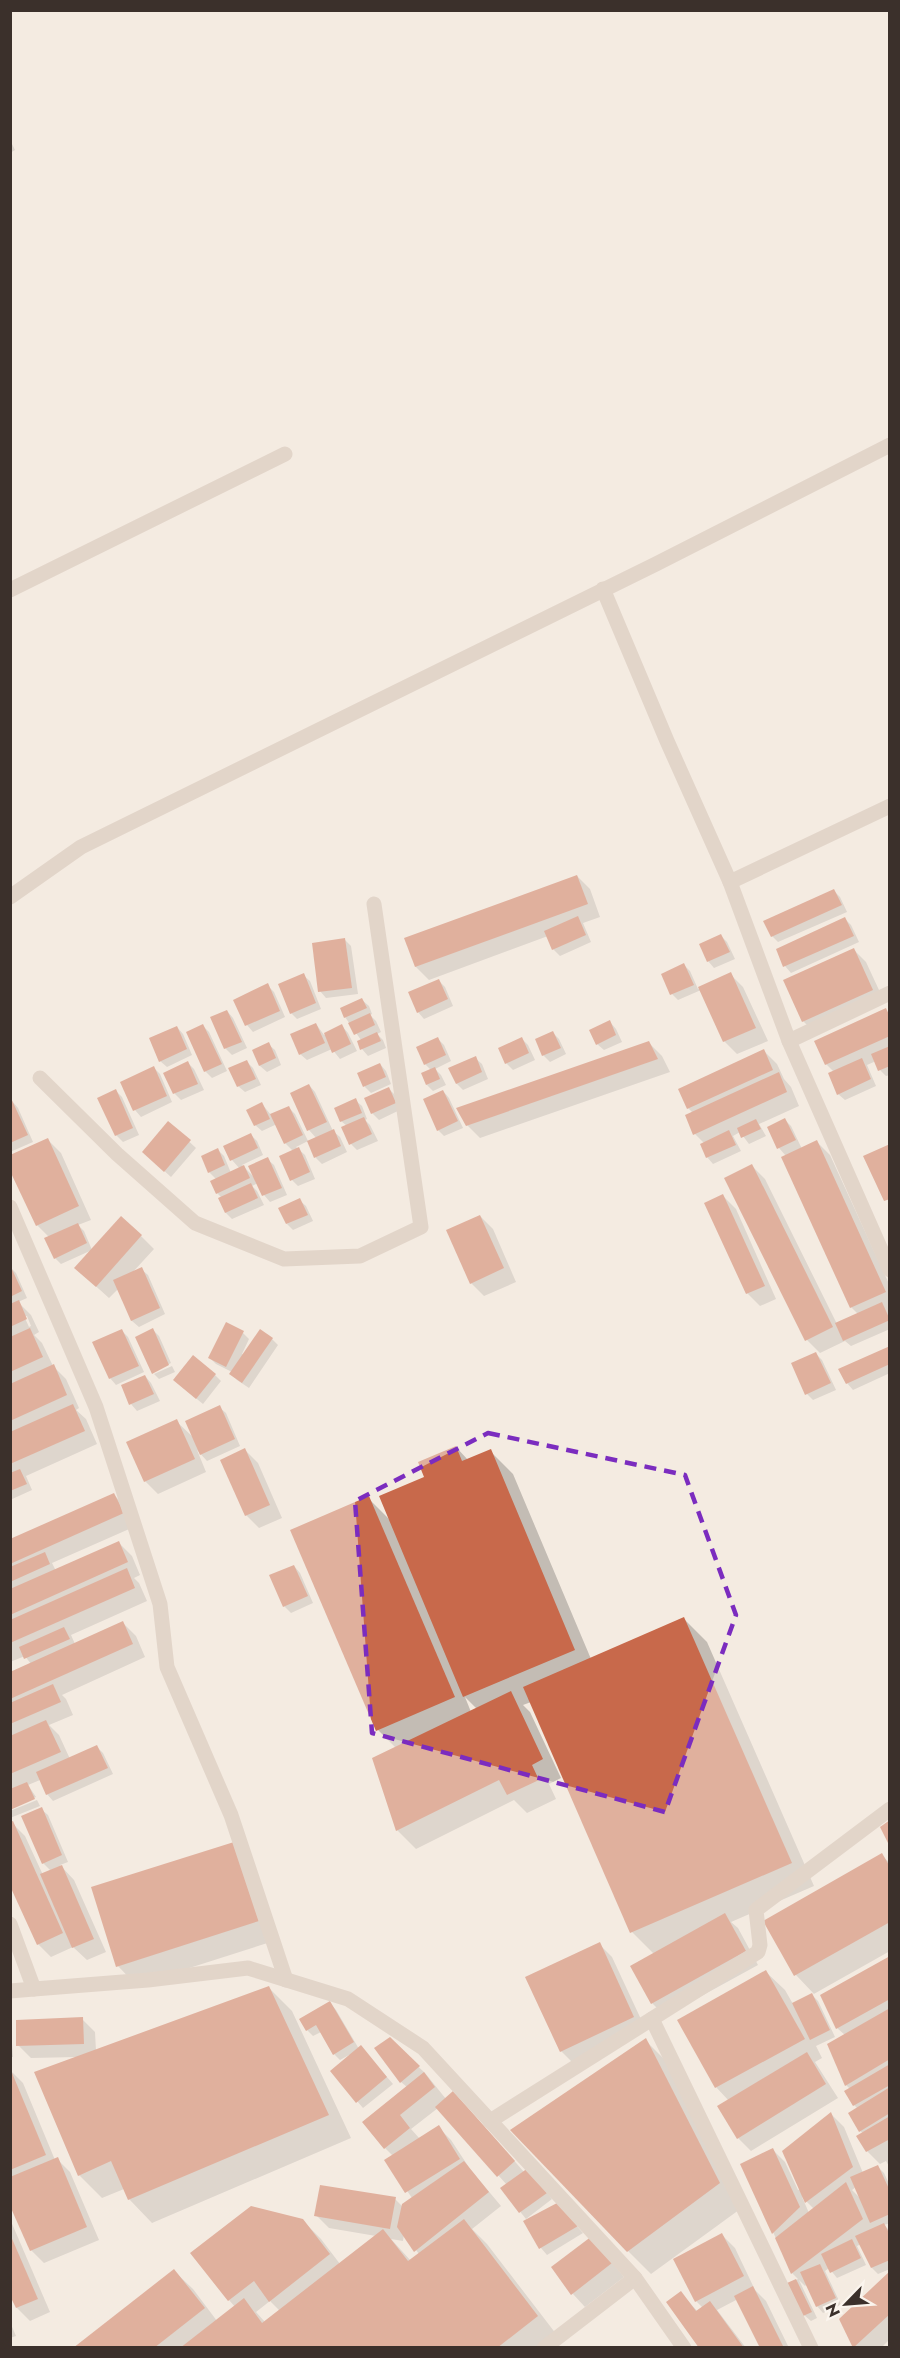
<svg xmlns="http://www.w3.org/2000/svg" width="900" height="2358" viewBox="0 0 900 2358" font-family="Jost,sans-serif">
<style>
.shadow{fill:#0003;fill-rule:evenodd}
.building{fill:#c8694b}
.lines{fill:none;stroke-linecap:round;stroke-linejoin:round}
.street{stroke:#cdbbac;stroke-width:15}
.marked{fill:none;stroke:#7b2cbf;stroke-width:4.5;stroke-dasharray:12 8;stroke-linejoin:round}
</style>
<rect width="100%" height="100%" fill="#f4ebe1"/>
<g class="shadow">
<path d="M10 140 15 150 10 153Z"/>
<path d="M577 876 590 889 600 917 583 923 591 942 560 956 553 949 548 936 429 980 416 967 406 939Z"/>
<path d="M834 891 840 897 847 912 778 942 772 936Z"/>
<path d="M845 919 851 925 859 942 791 973 785 966 778 950Z"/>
<path d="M721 936 727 942 735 959 714 968 708 961Z"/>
<path d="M345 940 351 946 358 994 326 998 320 991Z"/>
<path d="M853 949 866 962 885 1003 816 1034 803 1021Z"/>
<path d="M684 965 690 971 698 989 730 974 743 987 768 1041 737 1054 724 1041 701 990 678 1000 672 994Z"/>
<path d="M303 975 310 981 321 1009 297 1019 291 1013Z"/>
<path d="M438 980 445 987 453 1006 424 1019 418 1012Z"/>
<path d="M267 985 274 992 285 1017 253 1032 247 1025Z"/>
<path d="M362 1000 369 1006 372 1014 370 1015 376 1021 381 1032 377 1034 383 1040 386 1048 368 1056 362 1049 361 1040 345 1017Z"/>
<path d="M885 1010 890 1014V1075L886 1076 880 1070 876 1061 867 1065 876 1086 845 1100 838 1094 834 1072 826 1064Z"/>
<path d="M227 1011 233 1018 247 1048 232 1055 225 1048Z"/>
<path d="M610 1022 616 1029 622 1042 604 1050 597 1044Z"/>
<path d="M316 1024 324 1035 342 1026 348 1033 357 1051 340 1059 332 1049 307 1060 300 1054Z"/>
<path d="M203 1026 209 1032 227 1071 212 1078 205 1071 188 1032Z"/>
<path d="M177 1027 183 1034 192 1055 167 1067 160 1061Z"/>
<path d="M553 1033 559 1039 566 1054 550 1062 543 1055Z"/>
<path d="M521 1038 528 1045 535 1060 513 1070 506 1063Z"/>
<path d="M438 1039 444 1045 451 1061 435 1069 441 1075 446 1085 433 1091 427 1085 431 1070 425 1064Z"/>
<path d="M649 1043 662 1056 670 1072 480 1138 467 1125Z"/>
<path d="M268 1044 275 1050 281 1065 267 1072 260 1066 254 1051Z"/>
<path d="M764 1051 777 1064 784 1079 791 1087 799 1106 759 1124 766 1136 749 1144 740 1132 733 1136 741 1151 713 1164 707 1157 704 1143 695 1134 693 1113 688 1108Z"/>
<path d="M475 1058 482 1064 488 1079 463 1090 457 1084 450 1069Z"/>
<path d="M247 1062 253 1068 261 1085 245 1092 238 1086Z"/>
<path d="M188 1063 194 1069 204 1090 181 1100 175 1094 165 1074Z"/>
<path d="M380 1064 386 1071 391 1084 371 1093 365 1087 359 1074Z"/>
<path d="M154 1068 160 1074 172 1102 141 1117 135 1110 122 1083Z"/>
<path d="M309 1085 315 1092 333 1131 340 1137 347 1152 322 1164 316 1158 309 1142 317 1139 309 1130 292 1093Z"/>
<path d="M389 1089 395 1095 402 1109 379 1120 372 1113Z"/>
<path d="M116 1091 122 1097 139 1135 123 1142 116 1135Z"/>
<path d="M443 1091 449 1098 463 1128 444 1136 438 1130Z"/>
<path d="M355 1100 362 1106 367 1119 365 1120 370 1125 378 1141 357 1150 351 1144 347 1126 341 1121Z"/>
<path d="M12 1101 18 1108 33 1142 10 1152Z"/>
<path d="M262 1104 271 1115 289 1108 295 1114 308 1141 296 1147 305 1155 315 1179 298 1186 292 1180 293 1151 285 1143 277 1124 262 1131 255 1125Z"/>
<path d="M785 1120 791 1126 802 1149 817 1142 830 1155 890 1286V1309L888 1310 890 1329 851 1346 845 1341 820 1353 807 1340 726 1179 752 1166 765 1179 837 1324 858 1314 851 1307 783 1157 786 1156 779 1148Z"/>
<path d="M169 1123 196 1148 171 1177 150 1158Z"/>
<path d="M251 1135 257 1141 263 1155 242 1165 255 1178 267 1159 274 1165 287 1195 270 1202 264 1195 258 1183 252 1186 257 1191 264 1205 232 1219 226 1213 222 1198 217 1193 216 1179 209 1172 217 1149 224 1156 231 1173 240 1169 232 1160 225 1146Z"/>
<path d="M48 1140 61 1153 91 1220 78 1225 84 1231 92 1250 61 1264 55 1258 49 1237 37 1225Z"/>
<path d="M723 1196 736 1209 776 1299 760 1306 747 1293Z"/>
<path d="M299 1200 306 1206 313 1221 293 1230 287 1224Z"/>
<path d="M480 1216 493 1229 516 1282 484 1296 471 1283Z"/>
<path d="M141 1236 154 1249 132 1273 141 1269 148 1275 165 1314 139 1327 132 1321 118 1289 109 1298 89 1280Z"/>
<path d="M10 1267 16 1273 27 1298 18 1302 31 1315 39 1332 34 1335 42 1343 53 1366 66 1379 79 1408 76 1410 86 1419 97 1444 26 1476 32 1490 10 1500ZM24 1316H27L31 1326 29 1327Z"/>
<path d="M121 1330 128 1337 144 1372 116 1385 110 1378Z"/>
<path d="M153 1330 159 1336 171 1363 154 1371V1373L137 1337Z"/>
<path d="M243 1333 249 1339 242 1354 244 1355 272 1339 278 1345 249 1388 237 1380 231 1374 232 1372 216 1364 210 1358Z"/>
<path d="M890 1347V1373L853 1390 847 1383Z"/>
<path d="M816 1354 822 1360 836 1390 813 1400 807 1394Z"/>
<path d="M172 1366 175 1372 159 1379 154 1374Z"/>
<path d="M215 1375 221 1381 203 1404 181 1386Z"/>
<path d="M145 1376 151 1383 160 1401 137 1411 131 1404Z"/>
<path d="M219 1407 226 1413 240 1446 207 1461 197 1450 206 1472 158 1494 145 1481 176 1421 194 1438Z"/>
<path d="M456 1447 468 1460 490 1451 513 1474 591 1659 684 1619 707 1642 814 1886 731 1922 738 1928 758 1965 665 2016 652 2003 654 1954 632 1932 531 1702 523 1705 530 1712 561 1778 549 1784 556 1799 527 1813 514 1800 416 1849 397 1830 396 1748 378 1730 368 1498 390 1520ZM465 1697 477 1709 471 1712Z"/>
<path d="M245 1450 258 1463 282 1518 259 1528 246 1515Z"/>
<path d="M114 1495 127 1508 136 1526 52 1563 56 1571 119 1543 132 1556 140 1575 134 1578 139 1583 147 1601 71 1635 75 1644 123 1623 136 1636 145 1657 62 1695 66 1699 73 1715 49 1725 59 1735 70 1759 97 1747 103 1753 113 1774 53 1801 47 1794 40 1780 28 1785 36 1797 10 1808V1673L31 1664 25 1656 10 1662V1591L13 1590 10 1587V1541Z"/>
<path d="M294 1566 300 1573 313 1603 291 1613 284 1606Z"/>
<path d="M37 1800 40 1806 10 1818V1811Z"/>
<path d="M41 1809 48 1815 68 1862 60 1865 74 1880 106 1952 87 1960 73 1947 51 1957 38 1944 12 1823 25 1836 43 1875 51 1871 43 1863Z"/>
<path d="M233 1844 277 1940 136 1985 118 1966Z"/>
<path d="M881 1855 890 1863V1951L812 1995 818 2001 835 2037 816 2046 822 2058 815 2062 838 2098 751 2151 738 2138 719 2107 729 2101 716 2087 679 2021 766 1972 785 1990 793 2004 814 1994 796 1975 765 1922Z"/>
<path d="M599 1944 612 1957 646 2030 574 2064 561 2051Z"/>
<path d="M890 1957V2168L886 2161 880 2164 867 2151 863 2133 860 2131 858 2109 854 2105 850 2089 846 2085 845 2035 837 2028 822 1995Z"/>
<path d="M269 1988 292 2011 351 2138 152 2223 129 2199 124 2189 102 2198 79 2175 77 2057 31 2058 18 2045 82 2019 95 2032 96 2051Z"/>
<path d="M330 2003 336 2010 359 2049 367 2054 393 2084 363 2108 332 2072 350 2056 349 2055 340 2060 334 2054 321 2032 313 2036 307 2030Z"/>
<path d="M10 2017 13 2057H10Z"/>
<path d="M389 2039 425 2073 446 2099 466 2106 524 2172 534 2176 552 2199 526 2219 502 2189 507 2185 438 2108 411 2129 420 2139 438 2127 451 2140 470 2169 501 2206 472 2229 487 2244 560 2339 550 2348H75L174 2271 193 2289 217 2321 235 2307 229 2300 302 2220 321 2239 340 2264 376 2236 329 2228 316 2215 395 2199 402 2206 412 2198 386 2160 393 2156 385 2148 407 2087 401 2082ZM404 2234 419 2254 411 2261 391 2239 403 2241ZM270 2301 280 2311 265 2322 256 2312Z"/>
<path d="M645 2040 668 2063 743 2207 651 2274 628 2251Z"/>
<path d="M10 2070 23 2083 55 2160 57 2159 70 2172 99 2240 44 2263 31 2250 10 2202Z"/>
<path d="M831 2114 844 2127 863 2173 878 2167 884 2173 890 2186V2223L884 2225 890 2231V2269L878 2274 872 2268 861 2244 857 2246 866 2265 837 2278 829 2268 825 2271 841 2305 823 2313 817 2306 807 2284 805 2286 799 2280 817 2318 811 2321 804 2315 789 2284 798 2279 792 2273 742 2165 772 2149 785 2162 798 2190 801 2189ZM856 2187 861 2199 852 2190ZM802 2197 814 2209 809 2213Z"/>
<path d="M564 2212 583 2233 547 2255 541 2248 525 2222Z"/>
<path d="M10 2219 50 2312 30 2321 17 2308 10 2292Z"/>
<path d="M722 2235 735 2248 755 2290 766 2301 789 2348H762L738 2299 717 2310 746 2348H700L681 2293 698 2312 703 2308 696 2301Z"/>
<path d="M592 2238 624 2277 585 2307 573 2294Z"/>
<path d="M890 2273V2339L881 2348H855L841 2319Z"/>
<path d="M10 2322 16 2336 10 2338Z"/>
</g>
<g class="building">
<path d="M577 875 588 904 415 967 404 938Z"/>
<path d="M834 889 842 905 771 937 763 921Z"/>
<path d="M578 916 586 935 552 950 544 931Z"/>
<path d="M845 917 854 936 783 967 776 949Z"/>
<path d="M721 934 730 952 707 962 699 944Z"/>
<path d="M345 938 352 988 318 992 312 943Z"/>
<path d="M854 948 873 990 802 1022 783 980Z"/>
<path d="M684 963 694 985 670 995 661 974Z"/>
<path d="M731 972 756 1028 723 1042 698 987Z"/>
<path d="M304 973 316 1003 290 1014 278 984Z"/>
<path d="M439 979 448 999 417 1013 408 992Z"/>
<path d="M268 983 280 1011 245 1026 233 1000Z"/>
<path d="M362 998 367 1008 344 1018 340 1008Z"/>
<path d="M886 1008 890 1017V1036L825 1065 814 1041Z"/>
<path d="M227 1010 242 1042 224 1049 210 1017Z"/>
<path d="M370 1013 375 1025 354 1035 348 1023Z"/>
<path d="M610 1020 616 1035 596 1045 589 1030Z"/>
<path d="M316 1023 325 1043 299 1055 290 1034Z"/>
<path d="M203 1024 222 1064 204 1072 186 1032Z"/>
<path d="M342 1024 351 1044 332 1053 324 1033Z"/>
<path d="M177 1026 187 1049 159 1062 149 1038Z"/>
<path d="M553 1031 561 1048 542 1056 535 1039Z"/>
<path d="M377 1032 381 1041 360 1050 357 1041Z"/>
<path d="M438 1037 446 1055 424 1065 416 1047Z"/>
<path d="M522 1037 529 1053 505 1064 498 1048Z"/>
<path d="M649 1041 658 1059 466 1126 456 1108Z"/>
<path d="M269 1042 276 1058 259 1066 252 1050Z"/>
<path d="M890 1046V1066L878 1071 871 1054Z"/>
<path d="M764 1049 773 1070 687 1109 678 1089Z"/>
<path d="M476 1056 482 1072 456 1084 448 1068Z"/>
<path d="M862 1058 871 1079 837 1095 828 1073Z"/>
<path d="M247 1060 256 1079 237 1087 228 1068Z"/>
<path d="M188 1061 198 1084 173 1094 163 1073Z"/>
<path d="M380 1063 386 1077 363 1087 357 1073Z"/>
<path d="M154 1066 167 1096 133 1111 120 1082Z"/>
<path d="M435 1067 440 1079 426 1085 421 1073Z"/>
<path d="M779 1072 787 1092 693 1135 685 1115Z"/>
<path d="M309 1084 327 1122 307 1131 290 1093Z"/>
<path d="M389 1087 396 1103 371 1114 364 1098Z"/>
<path d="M116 1089 133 1128 115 1136 97 1098Z"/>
<path d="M443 1090 458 1121 437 1131 423 1099Z"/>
<path d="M10 1096 28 1135 10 1143Z"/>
<path d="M356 1098 362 1113 340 1122 334 1108Z"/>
<path d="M262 1102 270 1119 254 1126 246 1110Z"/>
<path d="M289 1106 303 1135 284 1144 270 1114Z"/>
<path d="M364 1117 372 1134 349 1145 341 1127Z"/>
<path d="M785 1118 796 1140 777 1149 767 1127Z"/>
<path d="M756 1119 761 1129 741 1138 737 1128Z"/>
<path d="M168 1121 191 1140 164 1172 142 1152Z"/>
<path d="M334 1129 341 1146 314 1158 307 1141Z"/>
<path d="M729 1130 736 1145 706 1158 700 1144Z"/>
<path d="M251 1133 258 1148 230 1161 223 1146Z"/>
<path d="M48 1138 79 1206 36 1226 10 1171V1155Z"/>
<path d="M817 1140 886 1292 850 1308 781 1157Z"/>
<path d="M890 1144V1199L884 1201 863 1156Z"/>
<path d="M299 1147 310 1172 290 1181 279 1156Z"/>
<path d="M218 1148 225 1165 208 1173 201 1156Z"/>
<path d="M268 1157 282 1188 262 1196 248 1166Z"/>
<path d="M752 1164 833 1327 805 1341 724 1178Z"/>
<path d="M244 1165 250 1178 216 1194 210 1181Z"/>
<path d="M251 1183 258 1198 225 1213 218 1198Z"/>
<path d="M723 1194 765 1286 746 1294 704 1203Z"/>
<path d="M300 1198 308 1215 286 1224 278 1208Z"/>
<path d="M480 1215 504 1268 470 1284 446 1230Z"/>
<path d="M121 1216 142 1235 96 1287 74 1268Z"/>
<path d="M78 1223 87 1243 54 1259 44 1238Z"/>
<path d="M10 1265 22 1291 10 1297Z"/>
<path d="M142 1267 160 1308 131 1321 113 1280Z"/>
<path d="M19 1300 27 1319 10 1327V1304Z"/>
<path d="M882 1302 890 1320 843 1341 835 1323Z"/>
<path d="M226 1322 244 1331 226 1367 208 1358Z"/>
<path d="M30 1328 43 1357 10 1372V1337Z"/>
<path d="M153 1328 169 1365 152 1374 135 1337Z"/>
<path d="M122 1329 139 1366 109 1379 92 1342Z"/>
<path d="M260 1329 273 1338 242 1383 229 1374Z"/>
<path d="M890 1346V1364L846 1384 838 1369Z"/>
<path d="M816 1352 831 1383 805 1395 791 1363Z"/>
<path d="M193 1355 216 1374 196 1399 173 1380Z"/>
<path d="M54 1364 67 1395 10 1421V1384Z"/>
<path d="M145 1375 154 1394 129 1405 121 1385Z"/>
<path d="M73 1404 85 1431 10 1464V1432Z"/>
<path d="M220 1405 235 1439 200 1455 185 1421Z"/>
<path d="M177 1419 195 1459 144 1482 126 1442Z"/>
<path d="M456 1446 462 1461 491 1449 575 1650 463 1697 379 1496 424 1477 418 1462Z"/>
<path d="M245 1448 270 1505 245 1516 220 1460Z"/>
<path d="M20 1469 27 1484 10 1491V1473Z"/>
<path d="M114 1493 124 1513 10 1564V1539Z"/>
<path d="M369 1496 455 1697 376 1731 290 1530Z"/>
<path d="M119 1541 128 1562 10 1615V1589Z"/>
<path d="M45 1552 50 1564 10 1582V1567Z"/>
<path d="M294 1565 308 1596 283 1607 269 1575Z"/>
<path d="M127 1568 135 1588 10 1643V1620Z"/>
<path d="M684 1617 792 1863 630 1933 523 1687Z"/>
<path d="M123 1621 133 1644 10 1699V1672Z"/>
<path d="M64 1627 70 1639 24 1659 19 1647Z"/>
<path d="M53 1684 61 1702 10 1724V1703Z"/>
<path d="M511 1691 543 1759 532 1765 539 1780 507 1795 499 1780 396 1831 372 1758Z"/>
<path d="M46 1720 61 1752 10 1774V1736Z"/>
<path d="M97 1745 108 1768 46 1795 36 1772Z"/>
<path d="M27 1782 35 1799 10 1810V1789Z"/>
<path d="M42 1807 62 1855 42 1864 21 1816Z"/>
<path d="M890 1820V1847L880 1827Z"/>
<path d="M13 1821 63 1933 37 1945 10 1886V1822Z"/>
<path d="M234 1842 259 1921 116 1967 91 1887Z"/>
<path d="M882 1853 890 1867V1922L794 1976 763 1921Z"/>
<path d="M62 1865 94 1939 72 1948 40 1874Z"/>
<path d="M725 1913 746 1951 651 2004 630 1966Z"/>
<path d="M600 1942 634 2017 560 2052 525 1977Z"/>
<path d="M890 1956V1999L836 2029 820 1995Z"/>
<path d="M766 1970 805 2039 715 2088 677 2020Z"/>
<path d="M269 1986 329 2115 128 2200 111 2161 78 2176 34 2072Z"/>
<path d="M812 1993 830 2030 810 2040 792 2003Z"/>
<path d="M330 2001 354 2042 333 2055 316 2025 306 2031 299 2019Z"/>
<path d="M890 2008V2059L845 2086 827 2044Z"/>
<path d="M83 2017 84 2044 16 2046V2020Z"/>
<path d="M390 2037 420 2066 400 2083 374 2048Z"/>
<path d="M646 2038 720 2183 627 2252 510 2130Z"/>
<path d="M361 2045 387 2077 356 2103 330 2071Z"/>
<path d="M807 2052 826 2084 737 2139 717 2106Z"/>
<path d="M890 2064V2085L853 2106 844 2091Z"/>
<path d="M10 2068 46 2155 10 2170Z"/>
<path d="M424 2072 435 2087 400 2115 410 2128 384 2149 362 2122Z"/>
<path d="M890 2087V2113L859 2132 848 2113Z"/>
<path d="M453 2091 515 2161 497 2177 435 2107Z"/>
<path d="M831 2112 853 2167 805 2203 782 2151Z"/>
<path d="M890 2116V2139L866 2152 856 2136Z"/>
<path d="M439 2125 460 2159 405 2193 384 2160Z"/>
<path d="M773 2148 800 2207 772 2234 740 2164Z"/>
<path d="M58 2157 87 2227 30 2251 10 2206V2177Z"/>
<path d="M464 2161 489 2192 414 2252 397 2227 402 2204Z"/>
<path d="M878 2165 890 2191V2214L870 2223 850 2177Z"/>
<path d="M528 2168 547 2193 519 2213 500 2188Z"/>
<path d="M846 2182 863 2219 791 2274 775 2238Z"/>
<path d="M320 2185 396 2197 390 2229 314 2216Z"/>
<path d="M557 2203 578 2226 539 2249 523 2221Z"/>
<path d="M251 2206 303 2219 330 2254 269 2302 254 2281 228 2301 190 2253Z"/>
<path d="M464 2219 538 2316 497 2348H180L244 2298 262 2323 383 2229 408 2261Z"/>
<path d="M884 2223 890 2235V2260L871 2268 855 2236Z"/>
<path d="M722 2233 744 2276 695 2302 673 2259Z"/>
<path d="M10 2234 38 2299 16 2308 10 2296Z"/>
<path d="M592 2236 612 2263 571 2295 551 2267Z"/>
<path d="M852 2239 861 2258 830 2273 821 2254Z"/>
<path d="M820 2264 836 2298 816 2307 800 2272Z"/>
<path d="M174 2269 205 2308 154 2348H73Z"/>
<path d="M890 2271V2314L853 2348 839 2319Z"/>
<path d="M796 2279 812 2312 803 2316 787 2283Z"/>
<path d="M753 2286 784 2348H760L734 2296Z"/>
<path d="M681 2291 696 2311 710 2301 744 2348H699L666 2302Z"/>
</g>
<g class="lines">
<g class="street">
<path d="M603 589 667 741 730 882 789 1041 890 1270"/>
<path d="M10 590 285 454"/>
<path d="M730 882 890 806"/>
<path d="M10 897 81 847 656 564 890 445"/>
<path d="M789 1041 890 993"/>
<path d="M40 1078 117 1154 195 1223 284 1259 360 1256 421 1227 374 904"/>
<path d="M10 1207 96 1407 160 1604 167 1667 231 1815 286 1980"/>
<path d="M10 1924 34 1989 148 1980 248 1968 348 1999 423 2048 635 2278"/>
<path d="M10 1991 34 1989"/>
<path d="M652 2019 811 2348"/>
<path d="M490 2121 758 1952 760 1945 756 1910 890 1809"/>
<path d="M544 2348 635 2278 684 2348"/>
</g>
</g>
<path d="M0 0H900V2358H0ZM488 1433 685 1475 736 1615 665 1812 372 1733 355 1501Z" fill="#f4ebe1" fill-opacity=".55" fill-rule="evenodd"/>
<path class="marked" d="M488 1433 685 1475 736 1615 665 1812 372 1733 355 1501Z"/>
<rect width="900" height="2358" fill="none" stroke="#3b302b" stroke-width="24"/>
<g transform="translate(846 2304) rotate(245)" stroke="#fbf5ee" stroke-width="4.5" paint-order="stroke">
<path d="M0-4.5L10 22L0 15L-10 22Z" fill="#3b302b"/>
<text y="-9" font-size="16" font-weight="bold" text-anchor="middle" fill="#3b302b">N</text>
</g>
</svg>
